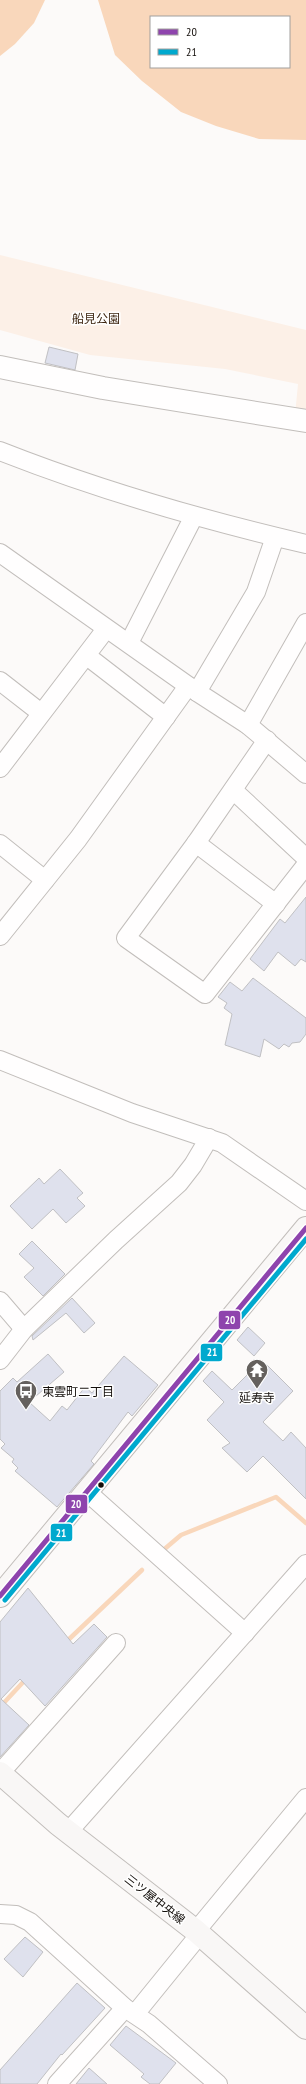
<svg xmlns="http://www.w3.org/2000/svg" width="306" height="2084" viewBox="0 0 306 2084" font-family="'PT Sans Narrow','Noto Sans JP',sans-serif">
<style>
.green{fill:#fcf0e7}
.water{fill:#f9d7bb;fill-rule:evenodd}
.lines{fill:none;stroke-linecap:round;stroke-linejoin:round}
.stream{stroke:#f9d7bb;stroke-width:4.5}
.building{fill:#dfe1ed;stroke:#c0c0c3}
.minor-casing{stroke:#c2bebb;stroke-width:20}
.tertiary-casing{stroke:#c2bebb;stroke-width:24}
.secondary-casing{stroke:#c2bebb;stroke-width:24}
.minor{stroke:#fffefe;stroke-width:18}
.tertiary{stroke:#fffefe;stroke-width:22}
.secondary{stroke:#f9f7f6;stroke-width:22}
.bus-1-casing{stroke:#fff;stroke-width:8}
.bus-2-casing{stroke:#fff;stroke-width:8}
.bus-1{stroke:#8e44ad;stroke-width:5}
.bus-2{stroke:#00a9ce;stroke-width:5}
.bus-dot{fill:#140f0b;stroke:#fff;stroke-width:1.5}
.labels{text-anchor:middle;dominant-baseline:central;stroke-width:3;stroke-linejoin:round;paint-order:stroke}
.park-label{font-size:12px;fill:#3c240f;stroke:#fff}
.poi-label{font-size:12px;fill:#140f0b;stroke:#fff;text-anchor:start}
.street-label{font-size:12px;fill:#140f0b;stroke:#fff}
.line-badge{stroke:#fff;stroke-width:1.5}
.badge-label{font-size:11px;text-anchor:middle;font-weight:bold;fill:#fff}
</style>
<rect width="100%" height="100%" fill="#fcfaf9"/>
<path class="green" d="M0 255 306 330V416L295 415 298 384 225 369 90 355 0 330Z"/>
<g class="water">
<path d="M0 0H45L34 23 15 44 0 56Z"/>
<path d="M98 0H306V140L259 139 216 126 181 112 142 81 115 55ZM151 17H289V67H151Z"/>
</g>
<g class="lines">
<g class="stream">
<path d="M161 1552 181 1535 276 1497 306 1523"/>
<path d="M65 1643 142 1570"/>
<path d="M0 1707 26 1679"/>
</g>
</g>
<g class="building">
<path d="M49 347 78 354 75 370 45 363Z"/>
<path d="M306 897V962L301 959 295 966 278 952 264 971 250 959 280 919 285 923Z"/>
<path d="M253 978 306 1018V1034L300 1042 292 1043 289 1047 284 1044 279 1049 264 1039 260 1057 225 1045 232 1014 224 1008 227 1003 218 997 230 982 242 991Z"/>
<path d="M60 1169 83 1193 77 1198 85 1206 66 1223 53 1209 32 1229 10 1206 39 1178 44 1184Z"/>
<path d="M32 1241 65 1274 43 1296 24 1277 34 1268 19 1254Z"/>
<path d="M72 1298 95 1323 84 1333 66 1313 33 1340 32 1336Z"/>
<path d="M248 1327 265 1343 254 1356 237 1340Z"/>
<path d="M48 1354 64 1372 29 1402 50 1421 62 1406 67 1410 85 1387 92 1393 124 1356 158 1385 132 1416 128 1412 91 1461 94 1464 57 1507 15 1471 18 1468 12 1462 14 1459 1 1448 5 1444 0 1439V1391L13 1378 17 1382Z"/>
<path d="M262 1360 293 1391 263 1422 283 1441 291 1432 306 1448V1499L263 1456 247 1472 222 1448 230 1443 207 1420 224 1402 203 1381 212 1371 232 1390Z"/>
<path d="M28 1588 73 1644 94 1624 107 1637 45 1706 20 1679 1 1699 29 1725 0 1757V1622Z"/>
<path d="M25 1937 43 1952 23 1977 4 1959Z"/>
<path d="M77 1983 105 2008 62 2055 61 2054 37 2084H0V2070Z"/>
<path d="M126 2026 176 2063 159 2084H150L141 2077 144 2074 110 2045Z"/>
<path d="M89 2068 107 2084H76Z"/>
</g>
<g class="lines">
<g class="minor-casing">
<g id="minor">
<path d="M0 451C99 490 203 520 306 544"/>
<path d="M0 553 197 692 248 725 306 774"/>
<path d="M129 643 194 516"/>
<path d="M87 656 166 717"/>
<path d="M0 681 41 713"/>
<path d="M197 692 256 592 275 537"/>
<path d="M248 725 306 623"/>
<path d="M267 740 196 843 126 938 205 994 306 865"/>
<path d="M0 768 106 629"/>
<path d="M233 790 306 858"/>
<path d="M196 843 276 904"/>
<path d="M0 844 45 880"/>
<path d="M0 936 78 839 188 686"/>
<path d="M0 1060 132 1113 222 1143 306 1201"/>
<path d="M0 1301 24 1329"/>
<path d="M0 1360 24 1329 116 1240 179 1183 193 1165 209 1138"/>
<path d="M86 1491 245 1633"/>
<path d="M0 1773 116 1643"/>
<path d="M68 1832 306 1564"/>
<path d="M0 1914 16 1915 30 1922 125 2008 149 2024 218 2084"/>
<path d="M196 1931 306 1798"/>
<path d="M135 2014 200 1934"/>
<path d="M57 2084 125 2008"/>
</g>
</g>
<g class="tertiary-casing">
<path id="tertiary" d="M0 367 103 388 306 421"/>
</g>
<g class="secondary-casing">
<g id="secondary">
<path d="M0 1596 306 1228"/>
<path d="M0 1773 58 1824 196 1931 306 2028"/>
</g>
</g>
<use href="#minor" class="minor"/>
<use href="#tertiary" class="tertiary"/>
<use href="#secondary" class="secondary"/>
<g class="bus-1-casing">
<path id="bus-1" d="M0 1596 306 1228"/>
</g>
<g class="bus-2-casing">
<path id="bus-2" d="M5 1600 306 1239"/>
</g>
<use href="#bus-1" class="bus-1"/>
<use href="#bus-2" class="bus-2"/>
</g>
<defs>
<g id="temple-pin" transform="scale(1.15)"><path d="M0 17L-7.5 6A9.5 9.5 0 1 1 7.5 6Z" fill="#65615e" stroke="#fff"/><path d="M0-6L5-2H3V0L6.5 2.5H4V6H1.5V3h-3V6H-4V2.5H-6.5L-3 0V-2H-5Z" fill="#fff"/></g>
<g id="bus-pin" transform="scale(1.15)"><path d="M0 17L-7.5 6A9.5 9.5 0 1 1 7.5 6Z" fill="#65615e" stroke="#fff"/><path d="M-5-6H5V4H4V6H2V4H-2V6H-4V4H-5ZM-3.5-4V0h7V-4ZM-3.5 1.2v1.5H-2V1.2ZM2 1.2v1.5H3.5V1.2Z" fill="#fff"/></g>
</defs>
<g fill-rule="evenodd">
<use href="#temple-pin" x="257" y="1370"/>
<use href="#bus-pin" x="26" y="1391"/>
</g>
<circle class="bus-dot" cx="101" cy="1485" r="3.5"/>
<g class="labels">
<g class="park-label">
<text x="96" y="318">船見公園</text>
</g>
<g class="poi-label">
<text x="42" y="1391">東雲町二丁目</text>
<text x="257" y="1397" text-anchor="middle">延寿寺</text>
</g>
<g class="street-label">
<text transform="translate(155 1899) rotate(38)">三ツ屋中央線</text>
</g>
</g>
<g class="line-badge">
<rect x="218" y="1310" width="23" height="20" rx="4" fill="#8e44ad"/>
<rect x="200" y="1343" width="23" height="19" rx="4" fill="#00a9ce"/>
<rect x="65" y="1494" width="23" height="20" rx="4" fill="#8e44ad"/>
<rect x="50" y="1523" width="23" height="19" rx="4" fill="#00a9ce"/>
</g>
<g class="badge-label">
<text x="230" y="1324">20</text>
<text x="212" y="1356">21</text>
<text x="76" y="1508">20</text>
<text x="61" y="1537">21</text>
</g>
<rect x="150" y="16" width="140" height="52" fill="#ffffff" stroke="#a19f9d"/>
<rect x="158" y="29" width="20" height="6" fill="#8e44ad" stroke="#a19f9d"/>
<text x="186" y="36" font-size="12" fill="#140f0b">20</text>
<rect x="158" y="49" width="20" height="6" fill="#00a9ce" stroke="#a19f9d"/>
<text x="186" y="56" font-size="12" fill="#140f0b">21</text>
</svg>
